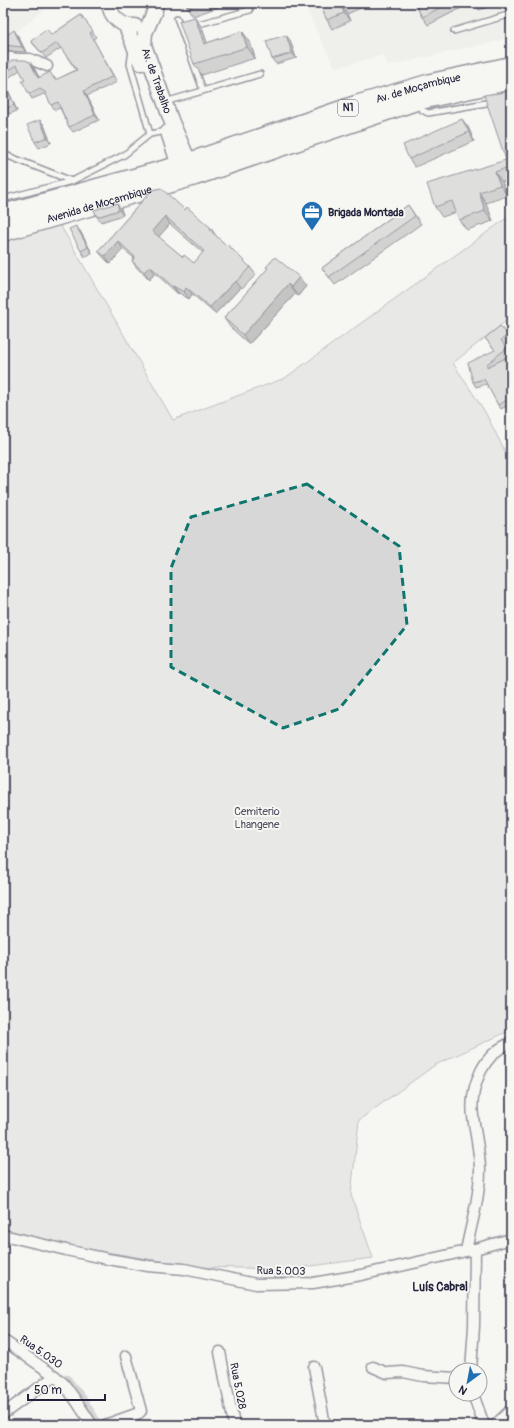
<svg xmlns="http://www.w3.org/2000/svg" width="514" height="1428" viewBox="0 0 514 1428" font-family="Pangolin,sans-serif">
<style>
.built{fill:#e6e6e4}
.green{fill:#d7d7d7;stroke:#7c7c89}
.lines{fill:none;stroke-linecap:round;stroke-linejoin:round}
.canal{stroke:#adadb3;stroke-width:11}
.lane-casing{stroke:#22223b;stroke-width:8}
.street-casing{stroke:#22223b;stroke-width:13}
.secondary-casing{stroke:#22223b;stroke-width:17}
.highway-casing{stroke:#22223b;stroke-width:21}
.lane{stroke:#f6f6f2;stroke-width:5}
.street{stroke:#f6f6f2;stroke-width:10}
.secondary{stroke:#f6f6f2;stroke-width:14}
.highway{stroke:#f6f6f2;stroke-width:18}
.wall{fill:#a7a7a9;stroke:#22223b;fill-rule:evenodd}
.shaded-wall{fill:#888889;stroke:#22223b}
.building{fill:#c2c2c4;stroke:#22223b;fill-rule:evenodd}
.marked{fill:none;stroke:#0f766e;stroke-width:3;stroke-dasharray:8 5;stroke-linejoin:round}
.labels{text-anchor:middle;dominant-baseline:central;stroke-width:4;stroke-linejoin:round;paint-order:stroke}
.shield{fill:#f6f6f2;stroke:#626272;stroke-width:1}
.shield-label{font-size:10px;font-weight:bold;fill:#22223b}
.street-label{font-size:11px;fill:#22223b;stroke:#f6f6f2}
.poi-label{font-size:11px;font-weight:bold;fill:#22223b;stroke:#f6f6f2;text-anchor:start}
.park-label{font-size:11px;fill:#4f4f62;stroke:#f6f6f2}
.neighbourhood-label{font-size:12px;font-weight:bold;fill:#22223b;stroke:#f6f6f2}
</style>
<rect width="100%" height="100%" fill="#f6f6f2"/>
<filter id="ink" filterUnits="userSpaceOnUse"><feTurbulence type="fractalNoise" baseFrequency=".025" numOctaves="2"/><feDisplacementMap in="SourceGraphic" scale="8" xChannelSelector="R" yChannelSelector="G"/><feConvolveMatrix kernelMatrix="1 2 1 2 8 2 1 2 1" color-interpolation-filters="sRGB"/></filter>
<g filter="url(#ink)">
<g class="built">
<path d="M3 3H53L3 42Z"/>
<path d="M303 3H511V38L388 66 383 55 335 68Z"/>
</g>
<path class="green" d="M511 215V317L453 363 485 412 511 463V1030L435 1065 359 1120 351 1195 373 1258 288 1269 196 1267 83 1248 3 1230V241L59 223 173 420 285 378Z"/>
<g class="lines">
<path class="canal" d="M66 1380 81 1399 97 1425"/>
<g class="lane-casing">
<g id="lane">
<path d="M177 18 203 90"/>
<path d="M195 25 250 10"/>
<path d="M454 31 511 14"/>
<path d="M132 50 130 64 150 134"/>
<path d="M165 102 260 74"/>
<path d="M419 104 422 110 428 113 492 102"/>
<path d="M3 154 72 181"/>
<path d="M3 199 72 181 124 155 150 134 166 131"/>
</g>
</g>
<g class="street-casing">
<g id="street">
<path d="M3 57 18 59H30L47 66"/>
<path d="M3 1235 66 1250 108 1259 148 1266 184 1269 256 1284 313 1283 361 1275 475 1249 511 1239"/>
<path d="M466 1251C471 1224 480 1197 480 1170 480 1151 475 1134 473 1116 470 1093 479 1064 498 1050 502 1047 507 1045 511 1042"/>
<path d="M3 1340 55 1376 64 1384 77 1402 92 1425"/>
<path d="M220 1352 234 1425"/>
<path d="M314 1367 325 1425"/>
<path d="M373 1367 387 1373 403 1372 423 1376 456 1378"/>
<path d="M471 1370 474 1326 475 1249"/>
<path d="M473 1394 484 1425"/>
<path d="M3 1414 55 1376"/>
<path d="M105 1425 139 1413 141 1411 126 1356"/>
<path d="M495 1425 511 1410"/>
</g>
</g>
<g class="secondary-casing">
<g id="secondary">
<path d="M109 3C110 17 122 27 135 26"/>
<path id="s1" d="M156 3 155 10 145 33 144 45 171 120 193 171"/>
<path d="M126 26 141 63"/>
<path d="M168 132 182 175"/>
</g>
</g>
<g class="highway-casing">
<g id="highway">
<path id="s2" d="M3 214 178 166 356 105 431 83 511 66"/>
<path id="s3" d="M3 232 195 176 416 101 511 80"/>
</g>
</g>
<use href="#lane" class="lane"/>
<use href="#street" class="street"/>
<use href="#secondary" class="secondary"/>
<use href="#highway" class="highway"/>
</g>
<g class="wall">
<path d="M186 3H230L193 16 187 7Z"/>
<path d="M319 3H372L347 14 350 21 332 29 327 20Z"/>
<path d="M415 3H461L463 7 428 25 422 17Z"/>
<path d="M474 3H501L479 10Z"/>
<path d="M81 15 96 37 93 39 117 82 87 96 99 120 73 132 69 127 60 108 55 110 51 105 48 96 44 94 32 99 29 94 25 80 20 70 4 81 6 85 17 111 9 114 5 109 3 100V65L30 62 34 68 39 77H54L56 80 76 70 61 48 46 58 35 46 31 41 51 35Z"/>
<path d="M195 17 202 28 207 43 242 31 250 42 255 58 202 75 194 64Z"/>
<path d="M18 36 26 52 6 51 3 45Z"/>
<path d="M290 40 296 58 276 64 272 59Z"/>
<path d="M507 90 511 95V179L502 182 507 196 486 203 493 221 467 230 459 220 457 212 442 217 435 207 506 160 505 92Z"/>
<path d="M40 120 44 125 51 143 39 148 35 142Z"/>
<path d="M468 127 474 141 415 167 409 159Z"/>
<path d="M152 190 185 210 211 228 216 236 250 267 256 275 241 289 240 288 215 314 192 294 189 299 179 293 178 294 155 273 149 280 137 268 132 261 134 258 123 249 110 264 104 258 98 251ZM170 224 203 253 194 263 183 257 158 237Z"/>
<path d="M408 205 421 224 335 285 322 268Z"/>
<path d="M121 209 123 215 101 222 97 217Z"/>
<path d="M80 231 92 253 85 257 81 251Z"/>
<path d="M266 267 306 286 298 296 295 294 249 344 230 327 224 318 268 269Z"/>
<path d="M508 335 511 339 505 345H506L511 352 501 361 511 357V404L501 409 498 405 487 384 476 387 473 382 495 350 485 338Z"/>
</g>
<g class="shaded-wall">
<path d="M341 5 347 14 350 21 344 13Z"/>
<path d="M195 17 202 28 211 54 204 44Z"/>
<path d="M14 30 18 36 26 52 22 47Z"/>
<path d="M242 31 250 42 255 58 247 47Z"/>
<path d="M286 35 290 40 296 58 292 53Z"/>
<path d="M30 62 34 68 42 83 38 78Z"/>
<path d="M3 80 6 85 17 111 14 105Z"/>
<path d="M507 90 511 95V102Z"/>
<path d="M84 91 87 96 99 120 95 115Z"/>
<path d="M462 119 468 127 474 141 469 132Z"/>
<path d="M40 120 44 125 51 143 47 137Z"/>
<path d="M495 172 502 182 507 196 500 185Z"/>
<path d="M479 192 486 203 493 221 485 211Z"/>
<path d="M117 203 121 209 123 215 119 210Z"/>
<path d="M165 216 170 224 157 239 152 231Z"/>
<path d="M76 226 80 231 92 253 88 247Z"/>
<path d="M118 241 123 249 110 264 105 256Z"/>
<path d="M150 266 155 273 149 280 144 272Z"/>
<path d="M299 277 306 286 298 296 291 287Z"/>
<path d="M235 281 240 288 215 314 210 307Z"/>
<path d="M288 284 295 294 249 344 243 335Z"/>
<path d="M173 286 179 293 178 294 173 287Z"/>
<path d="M186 287 192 294 189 299 184 292Z"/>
</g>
<g class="building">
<path d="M186 3H200L187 7Z"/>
<path d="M319 3H347L341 5 344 13 327 20Z"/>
<path d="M415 3H449L422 17Z"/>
<path d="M81 15 93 31 90 33 113 76 84 91 95 115 69 127 58 102 51 105 45 92 40 89 29 94 22 81 25 80 17 65 3 74V65L12 61 11 60H25L30 62 38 78 50 72 55 80 77 70 57 43 42 53 31 41 47 29 51 35Z"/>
<path d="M195 17 204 44 242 31 247 47 194 64 179 21Z"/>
<path d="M14 30 22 47 3 45V38Z"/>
<path d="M286 35 292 53 272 59 266 41Z"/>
<path d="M3 80 14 105 5 109 3 100Z"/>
<path d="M507 90 511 102V166L495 172 500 185 479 192 485 211 459 220 452 201 435 207 427 184 506 160 484 95 505 92Z"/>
<path d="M462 119 469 132 409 159 403 145Z"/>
<path d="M40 120 47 137 35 142 27 125Z"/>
<path d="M161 188 185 210 187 207 211 228 210 230 226 245 227 244 250 267 236 282 235 281 210 307 186 287 184 292 173 286V287L150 266 144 272 132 261 135 257 118 241 105 256 98 251 152 190ZM165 216 204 251 194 263 184 255 183 257 152 231Z"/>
<path d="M117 203 119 210 97 217 94 210Z"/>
<path d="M408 205 415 216 329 277 322 268Z"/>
<path d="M76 226 88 247 81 251 69 229Z"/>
<path d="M275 257 299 277 291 287 288 284 243 335 224 318 268 268 266 267Z"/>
<path d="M500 326 508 335 501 340 505 346 506 345 508 347 487 364V367L510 356 511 358V398L498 405 484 379 473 382 468 363 495 350 485 338Z"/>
</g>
</g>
<path d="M0 0H514V1428H0ZM307 484 399 546 407 625 339 709 283 728 171 667V568L191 517Z" fill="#f6f6f2" fill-opacity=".55" fill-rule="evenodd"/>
<path class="marked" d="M307 484 399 546 407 625 339 709 283 728 171 667V568L191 517Z"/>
<defs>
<g id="office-pin" transform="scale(1.15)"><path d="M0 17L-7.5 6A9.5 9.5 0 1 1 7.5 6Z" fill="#1f6fb2" stroke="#f6f6f2"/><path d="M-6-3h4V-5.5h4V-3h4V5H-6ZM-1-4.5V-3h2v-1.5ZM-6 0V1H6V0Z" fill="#fff"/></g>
</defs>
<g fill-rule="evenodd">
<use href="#office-pin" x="312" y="212"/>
</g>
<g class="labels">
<rect class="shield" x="338" y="100" width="20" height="16" rx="3"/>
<g class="shield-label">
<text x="348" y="108">N1</text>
</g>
<g class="street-label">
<text stroke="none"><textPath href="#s1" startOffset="82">Av. de Trabalho</textPath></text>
<text stroke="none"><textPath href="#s2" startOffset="434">Av. de Moçambique</textPath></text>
<text stroke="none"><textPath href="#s3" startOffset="100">Avenida de Moçambique</textPath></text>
<text transform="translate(281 1271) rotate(1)">Rua 5.003</text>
<text transform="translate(41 1352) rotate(35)">Rua 5.030</text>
<text transform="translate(238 1386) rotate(79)">Rua 5.028</text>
</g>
<g class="poi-label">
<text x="328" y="212">Brigada Montada</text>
</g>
<g class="park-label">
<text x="257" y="811">Cemiterio<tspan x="257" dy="13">Lhangene</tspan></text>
</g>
<g class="neighbourhood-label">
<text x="440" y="1287">Luís Cabral</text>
</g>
</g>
<rect width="514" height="1428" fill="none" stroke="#f6f6f2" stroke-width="16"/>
<rect x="8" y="8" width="498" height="1412" fill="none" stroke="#22223b" stroke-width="1.5" filter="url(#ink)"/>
<g transform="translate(468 1382) rotate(212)"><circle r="19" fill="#f6f6f2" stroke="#a1a1a9"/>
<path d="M0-3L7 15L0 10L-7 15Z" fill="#1f6fb2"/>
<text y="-6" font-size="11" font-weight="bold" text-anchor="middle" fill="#22223b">N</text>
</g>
<path d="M28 1394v6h77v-6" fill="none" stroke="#22223b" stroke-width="2"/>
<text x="34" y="1394" font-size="12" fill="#22223b" stroke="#f6f6f2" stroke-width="3" paint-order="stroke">50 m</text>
</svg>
